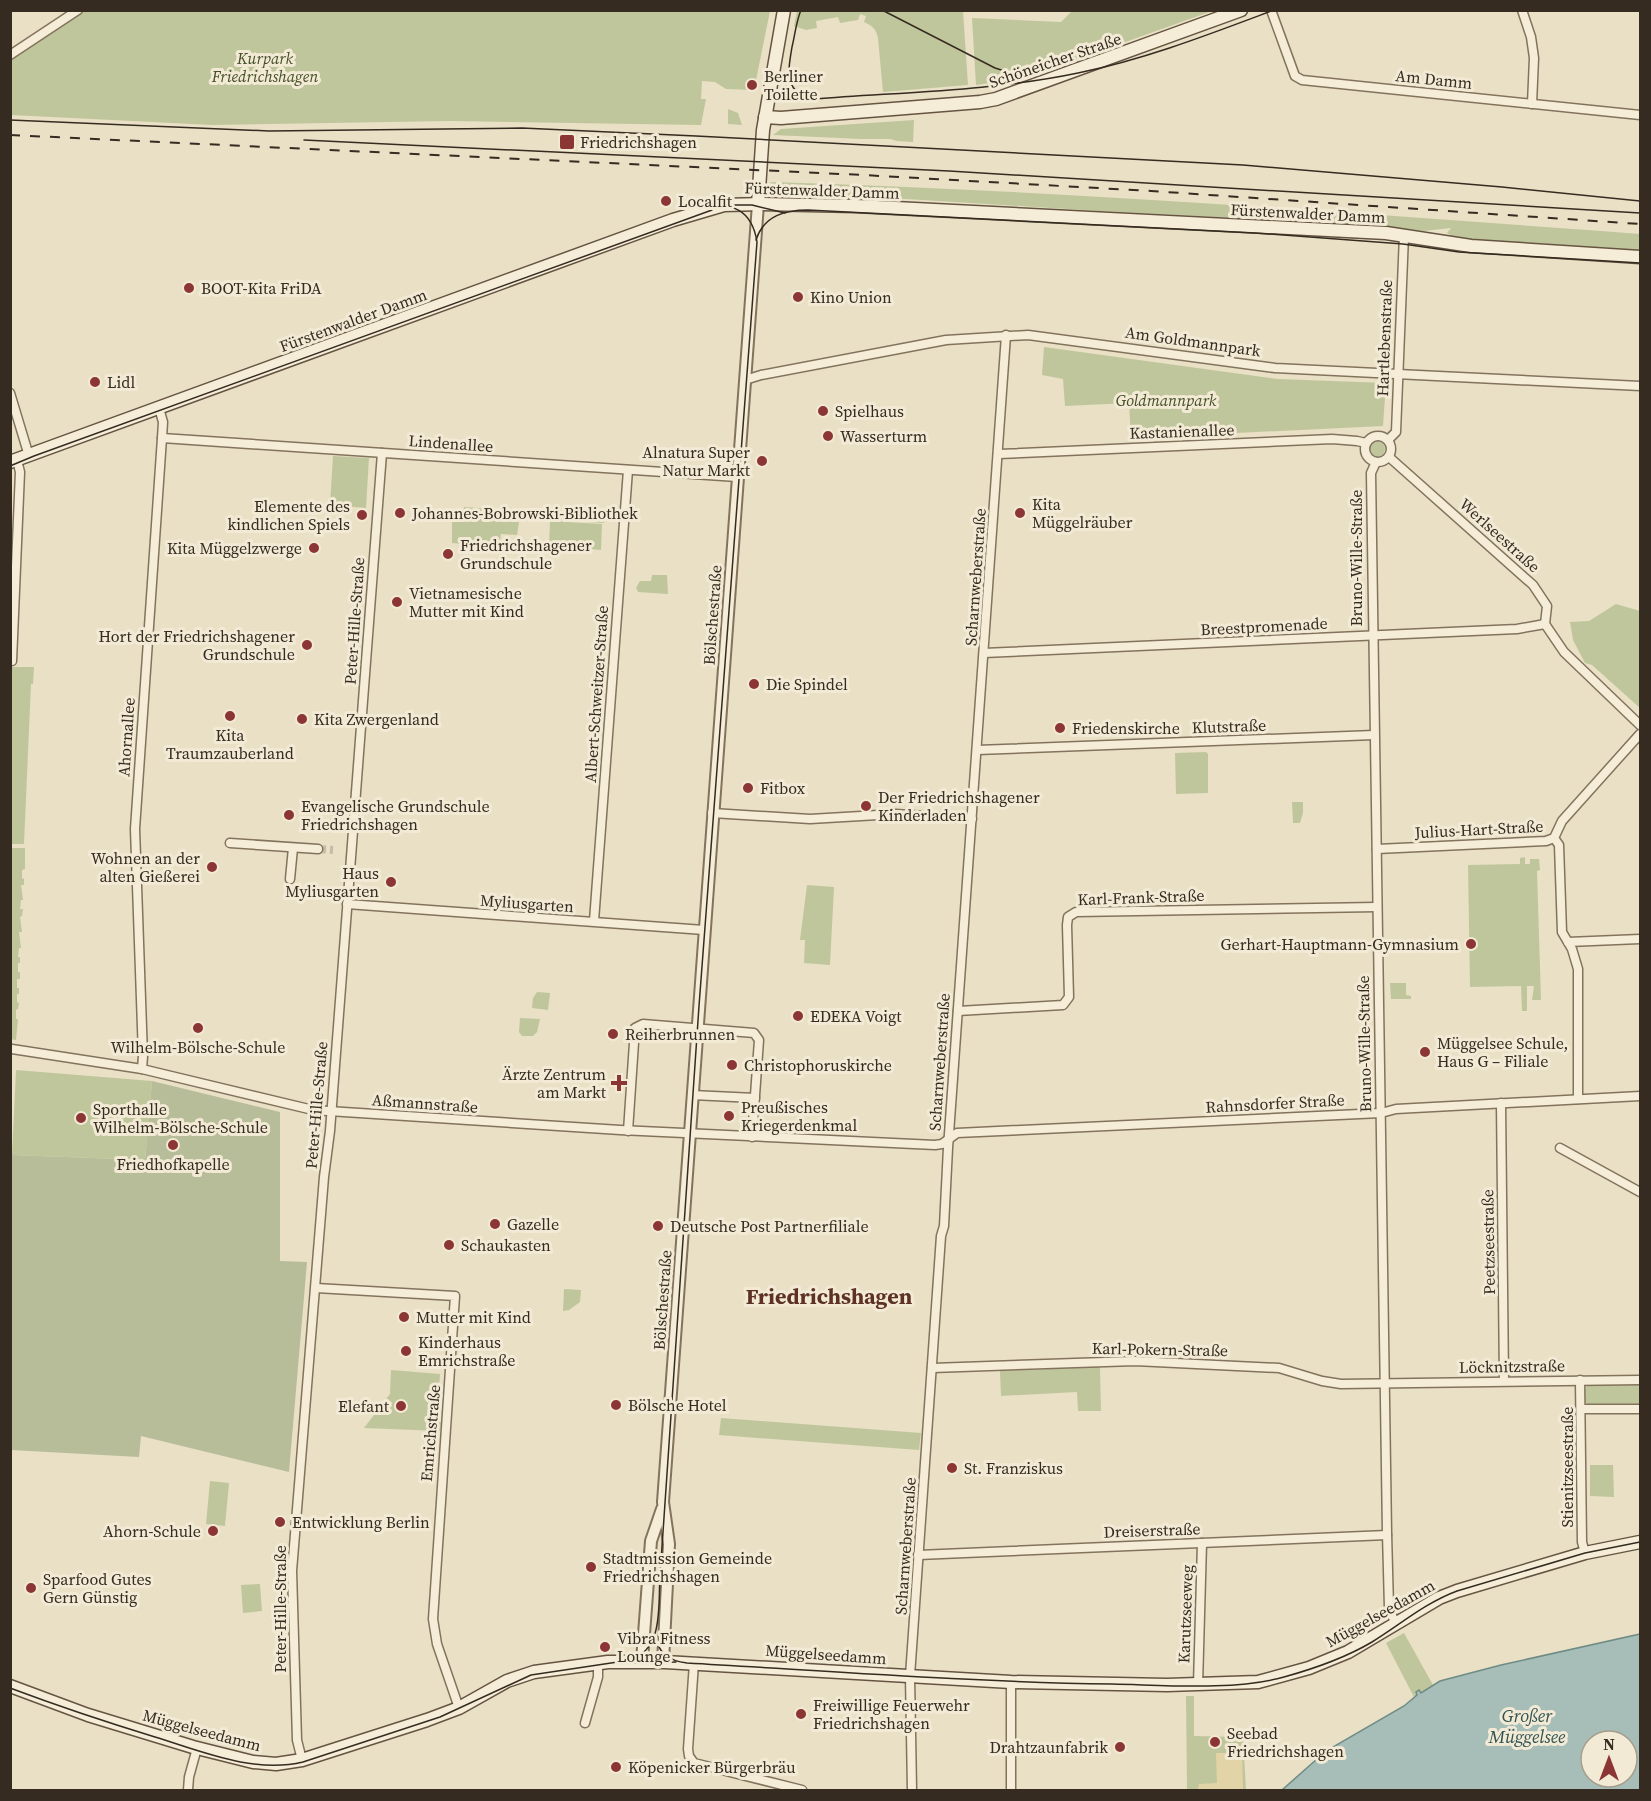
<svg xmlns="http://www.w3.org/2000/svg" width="1651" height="1801" viewBox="0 0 1651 1801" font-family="'Source Serif 4',serif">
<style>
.green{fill:#c0c69b}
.sand{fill:#e2d4a6}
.cemetery{fill:#b7bc99}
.water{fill:#a7bdb8;stroke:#6f8b85;stroke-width:1.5;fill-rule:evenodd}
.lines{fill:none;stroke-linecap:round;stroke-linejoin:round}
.minor-tunnel{stroke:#c5bca5;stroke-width:8;stroke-dasharray:8 4;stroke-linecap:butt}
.minor-casing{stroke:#83735d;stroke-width:11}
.tertiary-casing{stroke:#83735d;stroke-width:14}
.secondary-casing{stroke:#655441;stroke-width:15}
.minor{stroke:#f5edd8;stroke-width:8}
.tertiary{stroke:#f5edd8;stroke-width:10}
.secondary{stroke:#f5edd8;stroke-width:12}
.tram{stroke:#352b20;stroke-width:1.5}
.rail{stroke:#352b20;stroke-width:2;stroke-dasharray:10 10;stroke-linecap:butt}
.poi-dot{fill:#8b3634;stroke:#f2ead5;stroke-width:2}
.labels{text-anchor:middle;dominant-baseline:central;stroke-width:6;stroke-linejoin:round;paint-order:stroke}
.park-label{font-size:16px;font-style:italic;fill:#444f28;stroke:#f2ead5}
.street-label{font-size:16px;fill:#352b20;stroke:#f2ead5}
.poi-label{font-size:16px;fill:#352b20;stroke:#f2ead5;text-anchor:start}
.water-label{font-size:18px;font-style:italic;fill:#315352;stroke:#f2ead5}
.district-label{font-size:22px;font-weight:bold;fill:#5d3124;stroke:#f2ead5}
</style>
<rect width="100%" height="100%" fill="#e9e0c6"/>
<g class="green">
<path d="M1073 10H1212V11L1025 78 976 85 972 18 1061 22Z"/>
<path d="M84 11H770L754 90 726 89 715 82 702 81 701 99H706L701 125 450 121 212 125 11 115 10 57Z"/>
<path d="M797 11H963L968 85 883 92 878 38C876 29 873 26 864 22L866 16 860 14 858 20 840 23 838 17 816 21 817 28 806 30 794 26Z"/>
<path d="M785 81 795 94 791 98 782 101Z"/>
<path d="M728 109 738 113 742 125 728 124Z"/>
<path d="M914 120 913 142 897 141 890 139H862L773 135 781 129Z"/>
<path d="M770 182C1047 190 1324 211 1601 231L1640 234V250L1467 239 1453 237 1447 233 1451 228 1424 231 1373 225 1099 211 777 191Z"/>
<path d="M1044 347 1278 379 1386 383 1383 426 1131 438 1129 403 1065 406 1063 379 1042 375Z"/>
<circle cx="1377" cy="449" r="8"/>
<path d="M333 456 369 458 366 508 330 505Z"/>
<path d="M464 507 604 517V523L463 514Z"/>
<path d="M452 516 519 522 517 535 501 534 499 547 452 543Z"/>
<path d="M550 521 602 524 601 550 549 546Z"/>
<path d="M652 575H667L668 594 638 592 636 588 640 581H651Z"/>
<path d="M1616 604 1640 611V708L1592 665 1585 663 1573 640 1570 622 1589 621Z"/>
<path d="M13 667H34L33 684H31L24 844H11L10 668Z"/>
<path d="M1206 752 1208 754V793L1176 794 1175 753Z"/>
<path d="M1292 802H1303V813L1300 823H1293Z"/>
<path d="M11 848H25V869L22 870V878L24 879V885H21L23 900H21L20 909H23L22 916 20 917 22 932H19L21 948H19L18 957H20V963H18V972H20V979H17V988H19V994H17V1002L19 1003 18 1009 16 1010V1019H18L16 1040 10 1039Z"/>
<path d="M1525 857V864H1530V859H1539L1540 870 1537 871 1541 1000H1532L1534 986H1527V1011H1522L1521 986 1470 987 1468 865 1520 864V858Z"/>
<path d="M807 885 834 887 830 965 804 963 805 940H800Z"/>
<path d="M1390 983H1406V995L1411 996V999H1391Z"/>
<path d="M537 992 550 993 548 1010 532 1008 533 998Z"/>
<path d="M520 1018 540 1019 537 1032 533 1036H522L519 1032Z"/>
<path d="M16 1070 152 1081 145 1160 12 1155Z"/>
<path d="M564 1289 581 1290 580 1302 569 1310 563 1311Z"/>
<path d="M1100 1367 1101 1411H1078L1077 1392 1001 1396 1000 1371Z"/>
<path d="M391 1370 440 1374 437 1418 441 1423 440 1431 364 1428 390 1394Z"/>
<path d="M1640 1382V1406H1590L1584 1401 1585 1389 1588 1384Z"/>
<path d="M721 1418 921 1433 919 1450 719 1435Z"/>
<path d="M1590 1465H1613L1614 1497 1590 1496Z"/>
<path d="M210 1481 229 1483 225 1526 206 1524Z"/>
<path d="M260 1584 262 1611 243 1613 241 1585Z"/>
<path d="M1404 1633 1433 1685 1421 1693 1419 1690 1416 1692 1418 1695 1414 1697 1386 1643Z"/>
<path d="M1186 1696H1194V1736L1243 1737 1246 1790H1187Z"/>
</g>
<path class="sand" d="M1216 1753H1242L1243 1790H1198L1199 1784 1217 1783Z"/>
<path class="cemetery" d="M152 1081 280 1112V1261L307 1262 289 1472 141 1436 139 1457 11 1450 12 1155 145 1160Z"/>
<path class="water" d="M1640 1634V1790H1282L1326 1751 1404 1706 1417 1695 1416 1692 1419 1690 1421 1693 1440 1681 1501 1665ZM1591 1741H1627V1777H1591Z"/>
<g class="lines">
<path class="minor-tunnel" d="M318 849 333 850"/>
<g class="minor-casing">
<g id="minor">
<path d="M1271 10 1295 76 1302 80 1640 115"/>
<path d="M1522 10 1531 37 1534 58 1532 104"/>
<path d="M10 55 78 10"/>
<path d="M745 380 761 375 946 340 1028 335 1275 368 1640 386"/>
<path d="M10 393 29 456"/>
<circle cx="1378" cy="449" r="13"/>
<path d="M162 438 737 477"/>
<path d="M1388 440 1396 432 1404 235"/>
<path d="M999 454 1332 439 1357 441 1366 443"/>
<path d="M1389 457 1533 585 1547 606 1545 624 1564 652 1640 725"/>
<path d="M1376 462 1371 473 1387 1533 1389 1608 1396 1625"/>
<path d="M984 653 1472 631 1517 629 1545 624"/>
<path d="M12 661 20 472 17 460"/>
<path d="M977 750 1374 735"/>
<path d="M712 813 810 819 895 814 972 819"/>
<path d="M1554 838 1559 845 1562 932 1572 949 1578 969V1099"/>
<path d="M230 843 318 849"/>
<path d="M1377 849 1546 841 1554 838 1562 821 1640 734"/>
<path d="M290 879 293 848"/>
<path d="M347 904 704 930"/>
<path d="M594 921 628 470"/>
<path d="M1568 942 1640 939"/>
<path d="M958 1011 1063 1005 1069 997 1067 925 1068 917 1076 912 1377 907"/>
<path d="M12 1049 142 1069 313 1110 620 1130 935 1145 942 1144 957 1133 1381 1113 1396 1109 1640 1096"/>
<path d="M142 1069 143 1056 135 829 162 438 163 422 159 408"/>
<path d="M692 1095 755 1098"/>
<path d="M1501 1103 1504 1381"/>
<path d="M628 1131 635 1028 643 1024 754 1033 759 1040 752 1137"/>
<path d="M1560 1148 1640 1192"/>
<path d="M316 1288 455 1296 433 1619 437 1644 459 1708"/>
<path d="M932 1368 1135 1361 1279 1368 1322 1381 1341 1384 1640 1380"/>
<path d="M1580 1380 1582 1542 1585 1553"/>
<path d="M1581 1409H1640"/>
<path d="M918 1555 1387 1535"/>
<path d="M694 1663 688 1749 689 1756 694 1763 802 1790"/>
<path d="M1198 1685 1202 1543"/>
<path d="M585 1723 598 1677V1663"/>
<path d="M302 1760 297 1740 292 1571 324 1177 330 1131 382 453"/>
<path d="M188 1790 189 1777 197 1748"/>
<path d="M912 1790 910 1676 941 1236 944 1226 948 1148 1006 335"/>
<path d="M1011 1790V1682"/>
</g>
</g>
<g class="tertiary-casing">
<g id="tertiary">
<path d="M642 1661 651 1541 662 1509"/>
<path d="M663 1662 669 1544 663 1502 758 204"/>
</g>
</g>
<g class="secondary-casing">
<g id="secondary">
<path d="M765 117 781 118 980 102 996 99 1241 10"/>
<path d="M758 204 763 130 784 10"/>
<path d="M10 462 673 220 724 205 762 204 856 206 1386 233 1471 246 1640 257"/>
<path d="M10 1686 88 1715 193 1747 253 1762 276 1764 302 1760 427 1720 459 1708 507 1681 534 1672 608 1662H665L1011 1682 1167 1685 1258 1682 1309 1668 1348 1652 1439 1598 1457 1591 1585 1553 1640 1542"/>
</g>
</g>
<use href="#minor" class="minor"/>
<use href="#tertiary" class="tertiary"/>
<use href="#secondary" class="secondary"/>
<g class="tram">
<path d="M801 10C796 22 795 35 792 47 788 71 783 94 815 99 903 92 992 91 1078 73 1146 59 1210 34 1274 10"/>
<path d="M882 10 995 68 1017 75 1030 76"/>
<path d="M10 120 269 131 522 128 696 136 1243 165 1502 187 1640 201"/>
<path d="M304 140 949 171 1640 213"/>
<path d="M732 205H752L785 213"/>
<path d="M756 240C764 215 786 210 808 210L1255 233 1403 244 1459 252 1640 263"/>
<path d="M10 466 34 456 712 210"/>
<path d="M654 1634C658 1652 668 1661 687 1663 828 1671 970 1682 1112 1684 1164 1685 1234 1691 1284 1677 1313 1669 1345 1658 1372 1642 1401 1624 1425 1603 1457 1591L1585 1553 1640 1542"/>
<path d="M631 1663 676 1662"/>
<path d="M10 1688C58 1706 106 1722 155 1737 201 1751 254 1774 303 1762L440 1717 531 1675 631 1660C664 1648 658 1606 660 1576L699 1006 757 242C752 210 732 201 702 208"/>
</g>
<path class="rail" d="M10 135 863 175 1151 191 1640 224"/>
</g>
<g class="poi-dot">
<circle cx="752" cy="85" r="6"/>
<rect x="559" y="134" width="16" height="16" rx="3"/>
<circle cx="666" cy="201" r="6"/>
<circle cx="189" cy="288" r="6"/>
<circle cx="798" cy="297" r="6"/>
<circle cx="95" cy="382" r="6"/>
<circle cx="823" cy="411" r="6"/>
<circle cx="828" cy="436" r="6"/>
<circle cx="762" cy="461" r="6"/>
<circle cx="400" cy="513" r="6"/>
<circle cx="1020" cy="513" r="6"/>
<circle cx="362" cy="515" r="6"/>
<circle cx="314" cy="548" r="6"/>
<circle cx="448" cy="554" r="6"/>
<circle cx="397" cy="602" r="6"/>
<circle cx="307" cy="645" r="6"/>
<circle cx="754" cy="684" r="6"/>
<circle cx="230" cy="716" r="6"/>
<circle cx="302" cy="719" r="6"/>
<circle cx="1060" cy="728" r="6"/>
<circle cx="748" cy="788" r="6"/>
<circle cx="866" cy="806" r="6"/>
<circle cx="289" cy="815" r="6"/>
<circle cx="212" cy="867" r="6"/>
<circle cx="391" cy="882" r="6"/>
<circle cx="1471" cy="944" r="6"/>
<circle cx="798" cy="1016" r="6"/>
<circle cx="198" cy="1028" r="6"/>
<circle cx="613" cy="1034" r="6"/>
<circle cx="1425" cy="1052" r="6"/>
<circle cx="732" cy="1065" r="6"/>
<path d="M616 1074h6v6h6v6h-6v6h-6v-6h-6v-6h6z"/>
<circle cx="729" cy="1116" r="6"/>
<circle cx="81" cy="1118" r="6"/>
<circle cx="173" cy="1145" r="6"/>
<circle cx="495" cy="1224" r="6"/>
<circle cx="658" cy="1226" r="6"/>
<circle cx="449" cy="1245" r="6"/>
<circle cx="404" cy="1317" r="6"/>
<circle cx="406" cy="1351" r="6"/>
<circle cx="616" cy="1405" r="6"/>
<circle cx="401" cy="1406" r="6"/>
<circle cx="952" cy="1468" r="6"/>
<circle cx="280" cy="1522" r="6"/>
<circle cx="213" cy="1531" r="6"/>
<circle cx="591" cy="1567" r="6"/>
<circle cx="31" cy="1588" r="6"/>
<circle cx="605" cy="1647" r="6"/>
<circle cx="801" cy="1714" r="6"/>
<circle cx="1215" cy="1742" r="6"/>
<circle cx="1120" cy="1747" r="6"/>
<circle cx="616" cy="1767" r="6"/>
</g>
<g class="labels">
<g class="park-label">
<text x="265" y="58">Kurpark<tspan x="265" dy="18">Friedrichshagen</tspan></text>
<text x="1166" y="400">Goldmannpark</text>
</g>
<g class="street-label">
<text transform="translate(1055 60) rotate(-19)">Schöneicher Straße</text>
<text transform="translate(1434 79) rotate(6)">Am Damm</text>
<text transform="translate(822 190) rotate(2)">Fürstenwalder Damm</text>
<text transform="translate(1308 213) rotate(3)">Fürstenwalder Damm</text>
<text transform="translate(353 320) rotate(-20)">Fürstenwalder Damm</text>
<text transform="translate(1384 338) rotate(-88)">Hartlebenstraße</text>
<text transform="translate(1193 341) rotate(8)">Am Goldmannpark</text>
<text transform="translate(1182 431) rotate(-2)">Kastanienallee</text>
<text transform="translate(451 443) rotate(4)">Lindenallee</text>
<text transform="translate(1500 535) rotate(42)">Werlseestraße</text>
<text transform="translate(1356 558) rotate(-90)">Bruno-Wille-Straße</text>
<text transform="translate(975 577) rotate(-86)">Scharnweberstraße</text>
<text transform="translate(712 615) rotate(-86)">Bölschestraße</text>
<text transform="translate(354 621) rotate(-86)">Peter-Hille-Straße</text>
<text transform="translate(1264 626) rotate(-3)">Breestpromenade</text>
<text transform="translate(596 694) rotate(-86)">Albert-Schweitzer-Straße</text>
<text transform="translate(1229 726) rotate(-2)">Klutstraße</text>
<text transform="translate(126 737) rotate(-86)">Ahornallee</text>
<text transform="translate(1479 829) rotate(-3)">Julius-Hart-Straße</text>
<text transform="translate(1141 897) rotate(-2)">Karl-Frank-Straße</text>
<text transform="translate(527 903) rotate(4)">Myliusgarten</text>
<text transform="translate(1364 1044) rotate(-91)">Bruno-Wille-Straße</text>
<text transform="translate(939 1062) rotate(-86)">Scharnweberstraße</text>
<text transform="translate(425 1103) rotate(4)">Aßmannstraße</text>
<text transform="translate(1275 1103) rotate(-3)">Rahnsdorfer Straße</text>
<text transform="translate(316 1105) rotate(-85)">Peter-Hille-Straße</text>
<text transform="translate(1488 1242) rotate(-91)">Peetzseestraße</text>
<text transform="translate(662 1300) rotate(-86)">Bölschestraße</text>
<text transform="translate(1160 1349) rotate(1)">Karl-Pokern-Straße</text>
<text transform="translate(1512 1366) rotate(-1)">Löcknitzstraße</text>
<text transform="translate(430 1433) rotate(-85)">Emrichstraße</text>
<text transform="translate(1567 1467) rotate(-90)">Stienitzseestraße</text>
<text transform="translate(1152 1530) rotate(-2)">Dreiserstraße</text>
<text transform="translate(905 1546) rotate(-86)">Scharnweberstraße</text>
<text transform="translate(280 1609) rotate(-90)">Peter-Hille-Straße</text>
<text transform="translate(1380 1613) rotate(-29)">Müggelseedamm</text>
<text transform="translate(1185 1614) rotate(-88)">Karutzseeweg</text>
<text transform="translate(826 1654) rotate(4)">Müggelseedamm</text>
<text transform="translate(202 1730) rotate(15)">Müggelseedamm</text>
</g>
<g class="poi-label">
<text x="764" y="76">Berliner<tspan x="764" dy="18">Toilette</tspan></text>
<text x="580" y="142">Friedrichshagen</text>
<text x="678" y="201">Localfit</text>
<text x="201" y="288">BOOT-Kita FriDA</text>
<text x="810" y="297">Kino Union</text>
<text x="107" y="382">Lidl</text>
<text x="835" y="411">Spielhaus</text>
<text x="840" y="436">Wasserturm</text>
<text x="750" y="452" text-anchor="end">Alnatura Super<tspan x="750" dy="18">Natur Markt</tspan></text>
<text x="1032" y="504">Kita<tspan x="1032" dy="18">Müggelräuber</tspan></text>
<text x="350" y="506" text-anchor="end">Elemente des<tspan x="350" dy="18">kindlichen Spiels</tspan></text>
<text x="412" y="513">Johannes-Bobrowski-Bibliothek</text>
<text x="460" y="545">Friedrichshagener<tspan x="460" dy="18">Grundschule</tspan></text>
<text x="302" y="548" text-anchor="end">Kita Müggelzwerge</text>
<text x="409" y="593">Vietnamesische<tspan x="409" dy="18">Mutter mit Kind</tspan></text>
<text x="295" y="636" text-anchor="end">Hort der Friedrichshagener<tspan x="295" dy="18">Grundschule</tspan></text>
<text x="766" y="684">Die Spindel</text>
<text x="314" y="719">Kita Zwergenland</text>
<text x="1072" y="728">Friedenskirche</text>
<text x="230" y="735" text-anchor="middle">Kita<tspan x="230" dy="18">Traumzauberland</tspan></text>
<text x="760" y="788">Fitbox</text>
<text x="878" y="797">Der Friedrichshagener<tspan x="878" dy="18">Kinderladen</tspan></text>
<text x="301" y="806">Evangelische Grundschule<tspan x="301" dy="18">Friedrichshagen</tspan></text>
<text x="200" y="858" text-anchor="end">Wohnen an der<tspan x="200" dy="18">alten Gießerei</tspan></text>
<text x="379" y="873" text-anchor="end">Haus<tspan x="379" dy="18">Myliusgarten</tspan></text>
<text x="1459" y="944" text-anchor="end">Gerhart-Hauptmann-Gymnasium</text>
<text x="810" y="1016">EDEKA Voigt</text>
<text x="625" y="1034">Reiherbrunnen</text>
<text x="1437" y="1043">Müggelsee Schule,<tspan x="1437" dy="18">Haus G – Filiale</tspan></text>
<text x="198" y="1047" text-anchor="middle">Wilhelm-Bölsche-Schule</text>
<text x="744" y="1065">Christophoruskirche</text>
<text x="606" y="1074" text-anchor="end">Ärzte Zentrum<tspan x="606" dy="18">am Markt</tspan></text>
<text x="741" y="1107">Preußisches<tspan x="741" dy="18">Kriegerdenkmal</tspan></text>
<text x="93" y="1109">Sporthalle<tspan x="93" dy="18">Wilhelm-Bölsche-Schule</tspan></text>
<text x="173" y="1164" text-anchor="middle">Friedhofkapelle</text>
<text x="507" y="1224">Gazelle</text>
<text x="670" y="1226">Deutsche Post Partnerfiliale</text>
<text x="461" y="1245">Schaukasten</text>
<text x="416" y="1317">Mutter mit Kind</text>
<text x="418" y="1342">Kinderhaus<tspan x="418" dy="18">Emrichstraße</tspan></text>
<text x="628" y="1405">Bölsche Hotel</text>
<text x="389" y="1406" text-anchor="end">Elefant</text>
<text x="964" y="1468">St. Franziskus</text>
<text x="292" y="1522">Entwicklung Berlin</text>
<text x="201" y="1531" text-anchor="end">Ahorn-Schule</text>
<text x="603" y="1558">Stadtmission Gemeinde<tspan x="603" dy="18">Friedrichshagen</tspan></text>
<text x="43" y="1579">Sparfood Gutes<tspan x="43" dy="18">Gern Günstig</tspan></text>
<text x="617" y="1638">Vibra Fitness<tspan x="617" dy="18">Lounge</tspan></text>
<text x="813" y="1705">Freiwillige Feuerwehr<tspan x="813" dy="18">Friedrichshagen</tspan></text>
<text x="1227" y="1733">Seebad<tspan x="1227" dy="18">Friedrichshagen</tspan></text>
<text x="1108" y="1747" text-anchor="end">Drahtzaunfabrik</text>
<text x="628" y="1767">Köpenicker Bürgerbräu</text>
</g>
<g class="water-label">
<text x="1527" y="1715">Großer<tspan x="1527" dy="21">Müggelsee</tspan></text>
</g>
<g class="district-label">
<text x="829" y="1296">Friedrichshagen</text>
</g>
</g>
<rect width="1651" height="1801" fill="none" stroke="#352b20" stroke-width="24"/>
<g transform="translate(1609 1759)"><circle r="28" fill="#f2ead5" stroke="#a69e8d" stroke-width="1.5"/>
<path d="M0-4.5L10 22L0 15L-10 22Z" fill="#8b3634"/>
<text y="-9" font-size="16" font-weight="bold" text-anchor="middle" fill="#352b20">N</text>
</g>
</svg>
